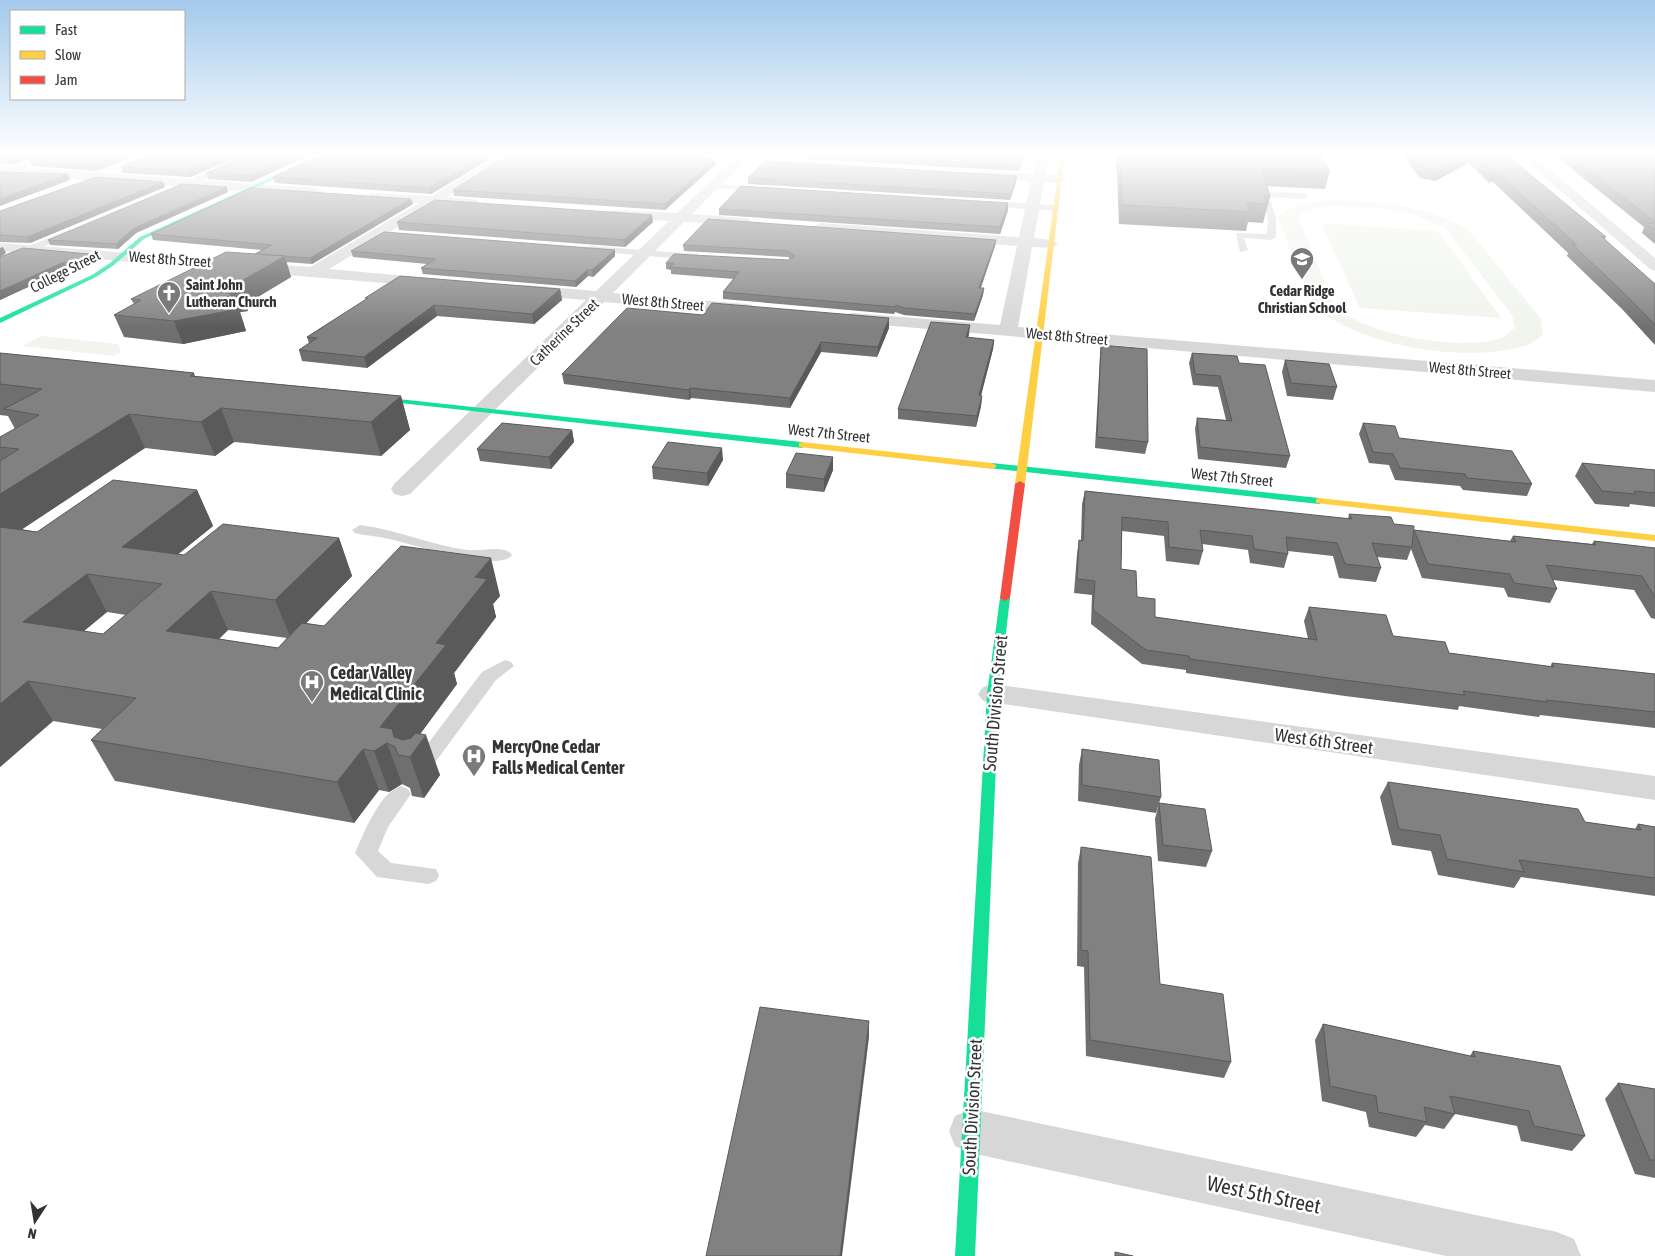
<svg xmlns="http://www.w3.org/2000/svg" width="1655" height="1256" viewBox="0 0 1655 1256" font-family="'Asap Condensed',sans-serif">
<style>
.green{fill:#f1f5ed;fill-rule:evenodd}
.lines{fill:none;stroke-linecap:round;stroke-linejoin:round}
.lane{fill:#d7d7d7;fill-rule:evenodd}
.street{fill:#d7d7d7;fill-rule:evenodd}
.fast{fill:#16e098;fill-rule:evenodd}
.slow{fill:#ffcf43;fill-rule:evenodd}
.jam{fill:#f24e42;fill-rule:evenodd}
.wall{fill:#6f6f6f;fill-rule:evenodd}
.shaded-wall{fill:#5a5a5a}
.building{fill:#818181;stroke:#5a5a5a;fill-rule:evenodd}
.labels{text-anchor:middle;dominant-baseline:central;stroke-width:5;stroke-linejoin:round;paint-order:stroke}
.far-street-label{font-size:15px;fill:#333;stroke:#fff}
.far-poi-label{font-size:15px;font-weight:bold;fill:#333;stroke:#fff;text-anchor:start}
.poi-label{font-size:18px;font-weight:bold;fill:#333;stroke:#fff;text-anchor:start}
.street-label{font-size:18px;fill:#333;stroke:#fff}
.near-street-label{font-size:21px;fill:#333;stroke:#fff}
</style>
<rect width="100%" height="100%" fill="#fff"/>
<g class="green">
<path d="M1328 200 1361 201 1397 205 1430 212 1468 229 1541 319 1543 334C1538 338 1531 345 1524 346 1472 361 1391 350 1343 325 1336 321 1328 318 1323 313 1302 291 1290 247 1278 218 1290 203 1310 203 1328 200ZM1332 206 1387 209 1414 215 1445 228 1512 315 1515 328C1511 330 1507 335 1503 337 1467 353 1358 335 1334 304 1329 297 1326 287 1323 279 1315 259 1307 239 1299 219V214L1312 209Z"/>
<path d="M1321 223 1438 231 1501 318 1360 308Z"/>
<path d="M42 336 118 344 121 352 114 356 22 346Z"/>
</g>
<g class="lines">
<g class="lane">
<path d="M53 153H65L0 176V171Z"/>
<path d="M253 153H264L179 190 172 188Z"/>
<path d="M710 184 763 187 767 189 763 191 713 188 709 186Z"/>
<path d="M1261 192 1304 193 1308 196 1304 199 1269 197 1276 218V237L1271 240 1244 238 1248 250 1240 252 1236 233 1267 234 1268 218Z"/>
<path d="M986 201 1056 205 1060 208 1056 211 983 206V202Z"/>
<path d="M71 229 76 232 74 234 0 264V258Z"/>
<path d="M591 246 697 254 702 257 697 260 588 251V247Z"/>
<path d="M360 525C398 530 431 545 467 550 479 552 505 544 512 555 499 574 410 543 389 539 378 536 366 536 355 533L352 530Z"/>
<path d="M505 660 511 662 514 666 496 680 425 776 418 778 411 776 408 771 411 766 482 672Z"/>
<path d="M401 786 408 789 411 794 388 827 378 851 391 863 436 869 439 875 436 881 428 884 377 877 355 853C364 833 379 793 401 786Z"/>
</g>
<g class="street">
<path d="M504 153H519L448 197 477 200 479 203 477 206 436 204 329 269 438 279 440 282 432 287 0 251V243L310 267 419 203 376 200 371 199 369 196 371 193 431 196Z"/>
<path d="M612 153H664L667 156 661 160 618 157Z"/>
<path d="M740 153H753L692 214 744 218 749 219 751 222 749 225 684 222 613 293 746 304 752 305 754 309 752 313 746 314 604 302 410 494 402 496 394 494 391 489 394 484 586 300 525 295 519 293 517 290 519 287 525 285 596 291 669 221 615 217 608 213 610 210 677 213Z"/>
<path d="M1037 153H1049L1045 174 1060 175 1066 179 1060 183 1044 182 1034 238 1051 240 1058 244 1051 248 1032 247 1018 327 1655 380V392L847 322 844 318 847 314 853 313 1000 325 1017 246 820 231 813 227 820 223 1019 237 1031 181 981 179 975 175 981 171 1033 174Z"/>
<path d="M1517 153H1530L1655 258V271L1650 269Z"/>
<path d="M0 166 315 188 322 192 315 196 0 174Z"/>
<path d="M993 684 1655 776V800L983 701 978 694 983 687Z"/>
<path d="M971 1109 1557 1232 1574 1239 1581 1256H1446L971 1153 955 1146 949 1131 955 1116Z"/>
</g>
<g class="fast">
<path d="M325 153H331L144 239 114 265 96 277 0 323V318L92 275 110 263 140 237Z"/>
<path d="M361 395 802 442 806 445 802 448 364 399H361Z"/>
<path d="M992 463 1319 498 1324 501 1319 504 989 468 987 466Z"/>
<path d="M1005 595 1010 598 999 694 975 1256H955L987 694 1000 598Z"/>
</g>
<g class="slow">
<path d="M1061 153H1065L1025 484 1020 487 1015 484Z"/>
<path d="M802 442 992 463 997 466 992 469 799 447V443Z"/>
<path d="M1319 498 1655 535V541L1316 503V499Z"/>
</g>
<path class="jam" d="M1020 481 1025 484 1010 598 1005 601 1000 598 1015 484Z"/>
</g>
<g class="wall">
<path d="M0 153H46L12 165 0 164Z"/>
<path d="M52 153H143L96 171 32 166 30 161Z"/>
<path d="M155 153H248L190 177 123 173 121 167Z"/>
<path d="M253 153H314L251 182 208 179 206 173Z"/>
<path d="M325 153H500L431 194 275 183 273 177Z"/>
<path d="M775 153H1025L1019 171 775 157Z"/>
<path d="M1114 153H1319L1330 171 1325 189 1267 186 1270 197 1263 223 1248 222 1246 231 1119 224 1117 175 1115 153Z"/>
<path d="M1401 153H1504L1606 237 1604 240 1655 284V345L1622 309 1567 256 1568 253 1492 181 1489 183 1469 163 1435 181 1420 178Z"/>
<path d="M1552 153H1655V244L1642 233 1644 227Z"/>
<path d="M716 164 665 210 454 196 453 190Z"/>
<path d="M748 178 1016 182 1010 200 748 184Z"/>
<path d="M163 182 165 187 30 243 0 242V211Z"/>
<path d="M228 192 136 233 118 249 50 245 48 240Z"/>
<path d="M411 199 413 204 312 264 286 262 291 277 246 304 248 311 240 312 246 331 183 344 124 337 114 315 134 304 131 299 255 254 262 250 153 240 151 234Z"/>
<path d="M719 209 1008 210 1000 234 719 215Z"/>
<path d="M397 222H653L625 247 399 230Z"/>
<path d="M996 240 995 246 981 288H984L983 295 974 321 904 315 895 312 894 314 723 299V292L734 279 671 274V270L666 269V263L788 260 790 259 788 257 684 251 683 245Z"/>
<path d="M615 250V256L593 277 588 276 576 287 423 274 421 268 427 264 353 257 351 251Z"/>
<path d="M0 257 92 261 72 270 67 269 0 300Z"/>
<path d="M560 289 562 300 534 324 437 316 367 368 302 361 299 350 309 343 307 337 366 299 365 298Z"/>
<path d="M703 315 889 318V328L877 357 821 352 790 408 691 398 689 400 564 384 562 374Z"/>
<path d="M969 334 968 338 994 340 993 349 981 396H982L981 406 976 427 898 419V409Z"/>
<path d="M1101 345 1148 442 1145 454 1095 448 1100 356Z"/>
<path d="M0 353 194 373 195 376 401 396 410 430 381 456 234 442 215 456 145 448 21 529 37 532 197 490 213 526 178 554 184 555 339 538 352 576 306 623 324 626 500 596 493 604 496 617 454 673 457 684 420 734 440 775 424 798 412 796 410 788 402 784 389 792 379 790 354 823 115 781 91 740 102 729 53 721 0 767V437L15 429 8 416 0 415ZM107 612 126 615 103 634 84 631ZM228 630 287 638 278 648 219 639Z"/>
<path d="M1192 353 1239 363 1290 456 1286 468 1198 459 1195 429 1197 418 1226 420 1218 387 1193 385 1189 363Z"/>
<path d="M1285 360 1337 387 1333 400 1287 396 1282 372Z"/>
<path d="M1363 423 1399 438 1532 484 1527 496 1463 490 1460 486 1395 480 1389 465 1369 463 1359 434Z"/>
<path d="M572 430 574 442 551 469 480 461 477 449Z"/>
<path d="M723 460 708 486 653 479 652 467Z"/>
<path d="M1582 463 1655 470V507L1630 504 1629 507 1595 504 1575 476Z"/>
<path d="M833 470 824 492 786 488V474Z"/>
<path d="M1085 491 1348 519 1349 514 1394 524 1414 532V530L1510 541 1513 536 1592 544 1594 541 1655 548V619L1651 618 1634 590 1553 580 1557 589 1550 603 1508 597 1504 588 1422 578 1411 549 1407 560 1377 557 1381 568 1376 582 1339 578 1333 556 1288 551V554L1284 568 1250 563 1248 550 1202 544 1203 551 1199 565 1166 561 1164 536 1122 531 1121 569 1137 597 1155 617 1308 639 1304 621 1309 607 1393 636 1449 653 1550 667 1552 663 1655 674V728L1540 715 1539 717 1459 706 1458 710 1345 696 1186 673V670L1142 664 1091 624 1092 595 1074 593 1077 554 1079 540H1081L1082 504Z"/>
<path d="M1082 749 1161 797 1156 813 1078 801 1079 765Z"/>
<path d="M1388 782 1585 822 1635 829 1638 824 1655 827V896L1521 877 1514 888 1438 875 1431 851 1392 845 1380 797Z"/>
<path d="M1159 803 1212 851 1206 867 1158 861 1155 819Z"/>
<path d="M1081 847 1160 984 1231 1062 1224 1078 1086 1056 1084 967 1077 966 1078 863Z"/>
<path d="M1323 1024 1470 1056 1473 1051 1585 1136 1572 1151 1521 1141 1517 1126 1455 1114 1444 1129 1425 1125 1416 1137 1369 1127 1366 1112 1322 1101 1315 1040Z"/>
<path d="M1618 1083 1655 1089V1178L1635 1174 1605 1099Z"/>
</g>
<g class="shaded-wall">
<path d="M27 153H46L12 165 9 159Z"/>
<path d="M126 153H143L96 171 93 165Z"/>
<path d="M232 153H248L190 177 187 171Z"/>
<path d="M300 153H314L251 182 249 176Z"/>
<path d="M489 153H500L431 194 429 188Z"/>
<path d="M1024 153H1025L1019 171 1020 166Z"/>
<path d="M1472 153 1469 163 1435 181 1439 171Z"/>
<path d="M715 158 716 164 665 210V204Z"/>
<path d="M1495 171 1492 181 1489 183 1493 173Z"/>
<path d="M68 174 70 180 0 206V199Z"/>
<path d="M1017 176 1016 182 1010 200 1011 194Z"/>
<path d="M163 182 165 187 30 243 27 237Z"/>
<path d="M227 187 228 192 136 233 118 249 116 244 134 228Z"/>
<path d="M411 199 413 204 312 264 310 258Z"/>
<path d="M1008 203V210L1000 234V227Z"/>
<path d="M652 215 653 222 625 247 624 240Z"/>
<path d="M996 240 995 246 978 294 979 288Z"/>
<path d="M3 247 6 253 0 257V248Z"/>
<path d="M615 250V256L593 277 592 270Z"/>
<path d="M89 254 92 261 72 270 69 263Z"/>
<path d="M285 256 291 277 246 304 248 311 240 312 246 331 183 344 174 321 228 291 238 283Z"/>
<path d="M64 262 67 269 0 300V291Z"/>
<path d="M587 270 588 276 576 287 575 281Z"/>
<path d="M984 288 983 295 974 321 975 314Z"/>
<path d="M560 289 562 300 534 324 532 314Z"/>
<path d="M434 305 437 316 367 368 364 357Z"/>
<path d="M889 318V328L877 357 878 347Z"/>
<path d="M970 325 969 334 965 347 966 337Z"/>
<path d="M994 340 993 349 978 406 979 395Z"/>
<path d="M821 342V352L790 408V398Z"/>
<path d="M690 388 691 398 689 400V390Z"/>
<path d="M401 396 410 430 381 456 371 422Z"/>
<path d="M982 396 981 406 976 427 977 416Z"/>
<path d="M221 408 234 442 215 456 201 422Z"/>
<path d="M129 414 145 448 0 544V494Z"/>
<path d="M572 430 574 442 551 469 549 457Z"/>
<path d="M722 448 723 460 708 486 707 473Z"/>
<path d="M833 457V470L824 492V479Z"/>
<path d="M197 490 213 526 144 582 122 547Z"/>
<path d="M339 538 352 576 291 639 275 600Z"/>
<path d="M491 558 500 596 493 604 496 617 454 673 457 684 404 756 398 755 400 761 395 747 387 743 402 784 389 792 374 751 380 727 436 643 475 577Z"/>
<path d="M87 574 107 612 46 662 23 622Z"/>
<path d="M211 591 228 630 186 671 166 631Z"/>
<path d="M28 681 53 721 0 767V704Z"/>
<path d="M426 735 440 775 424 798 410 757Z"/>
<path d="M363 749 379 790 354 823 337 782Z"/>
<path d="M869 1021V1037L842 1256H840Z"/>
</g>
<g class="building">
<path d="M0 153H27L9 159H0Z"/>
<path d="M52 153H126L93 165 30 161Z"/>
<path d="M155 153H232L187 171 121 167Z"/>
<path d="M253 153H300L249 176 206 173Z"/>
<path d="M325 153H489L429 188 273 177Z"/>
<path d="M512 153H617L715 158 665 204 453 190Z"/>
<path d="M797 153H1024L1020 166Z"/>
<path d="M1120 153H1319L1330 171 1262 168 1270 197 1264 196 1268 204 1247 203 1250 212 1122 205Z"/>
<path d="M1411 153H1472L1439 171 1423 168Z"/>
<path d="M1473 153H1504L1606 237 1601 236 1655 284V325L1628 297 1572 244 1577 245 1495 171 1493 173Z"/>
<path d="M1566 153H1655V222Z"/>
<path d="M765 161 1017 176 1011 194 748 178Z"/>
<path d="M0 172 68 174 0 199Z"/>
<path d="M96 177 163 182 27 237 0 235V211Z"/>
<path d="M182 184 227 187 134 228 116 244 48 240Z"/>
<path d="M741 186 1008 203 1000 227 719 209Z"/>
<path d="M251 188 411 199 310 258 255 254 272 245 151 234Z"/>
<path d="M435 200 652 215 624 240 397 222Z"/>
<path d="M708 219 996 240 979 288H984L975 314 904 308 896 305 895 307 723 292 739 272 670 267 674 263H666L674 254 788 260 795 256 788 251 683 245Z"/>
<path d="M1646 223 1655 224V230Z"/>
<path d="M384 232 615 250 592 270H587L575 281 421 268 436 259 351 251Z"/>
<path d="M23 248 89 254 69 263 64 262 0 291V257Z"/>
<path d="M226 252 285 256 238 283 241 289 228 291 238 309 174 321 114 315 141 300 131 299Z"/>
<path d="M400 276 560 289 532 314 434 305 364 357 299 350 317 338 307 337 368 298H365Z"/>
<path d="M712 303 889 318 878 347 821 342 790 398 690 388 689 390 562 374 627 308 703 315Z"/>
<path d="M931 322 970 325 966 337 994 340 979 395 982 396 977 416 898 409Z"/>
<path d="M1101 345 1147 349 1148 442 1097 437Z"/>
<path d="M0 353 71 360 194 373 190 376 401 396 371 422 221 408 201 422 129 414 0 494V461L19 449 0 447V437L39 415 4 409 42 389 0 384Z"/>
<path d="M1192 353 1237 356 1239 363 1265 365 1290 456 1200 447 1197 418 1232 421 1220 376 1195 374Z"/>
<path d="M1285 360 1329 364 1337 387 1291 383Z"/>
<path d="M502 423 572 430 549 457 477 449Z"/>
<path d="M1363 423 1395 426 1399 438 1512 451 1532 484 1467 478 1465 474 1400 468 1393 454 1373 452Z"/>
<path d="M668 442 722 448 707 473 652 467Z"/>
<path d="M796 453 833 457 824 479 786 474Z"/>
<path d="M1582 463 1655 470V493L1634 491 1636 494 1602 491Z"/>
<path d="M113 480 197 490 122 547 184 555 223 524 339 538 275 600 211 591 166 631 278 648 302 623 324 626 401 546 491 558 475 577 487 579 436 643 446 645 380 727 392 729 394 737 403 740 411 738 416 733 426 735 410 757 398 755 395 747 387 743 374 751 363 749 337 782 91 740 136 698 28 681 0 704V527L37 532ZM87 574 162 584 103 634 23 622Z"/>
<path d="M1085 491 1352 519 1349 514 1391 517 1394 524 1414 526 1412 547 1372 543 1381 568 1345 564 1337 543 1286 537 1288 554 1254 549 1252 536 1200 530 1203 551 1169 547 1168 522 1122 517 1121 569 1136 571 1137 597 1155 599V617L1317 640 1309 607 1386 615 1393 636 1445 642 1449 653 1554 667 1552 663 1655 674V712L1546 700 1547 702 1463 691 1465 695 1351 681 1190 659 1189 656 1146 650 1093 610 1095 581 1077 579 1079 540 1083 541Z"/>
<path d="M1414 530 1516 542 1513 536 1596 545 1594 541 1655 548V597L1642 576 1546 565 1557 589 1514 583 1510 574 1428 564Z"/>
<path d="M1082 749 1159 760 1161 797 1082 785Z"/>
<path d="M1388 782 1578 809 1585 822 1641 830 1638 824 1655 827V878L1519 860 1524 872 1447 859 1440 835 1399 829Z"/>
<path d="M1159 803 1205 809 1212 851 1163 845Z"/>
<path d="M1081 847 1151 857 1160 984 1223 994 1231 1062 1090 1040 1088 951 1081 950Z"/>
<path d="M760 1007 869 1021 840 1256H706Z"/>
<path d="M1323 1024 1475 1057 1473 1051 1560 1066 1585 1136 1534 1126 1529 1111 1450 1096 1455 1114 1424 1107 1427 1122 1378 1112 1376 1096 1330 1086Z"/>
<path d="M1618 1083 1655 1089V1160H1650Z"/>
<path d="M1115 1252 1133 1256H1115Z"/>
</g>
<linearGradient id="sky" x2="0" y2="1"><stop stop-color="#a3caec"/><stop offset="0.47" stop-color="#fff"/><stop offset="1" stop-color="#fff" stop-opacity="0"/></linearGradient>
<rect width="1655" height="329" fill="url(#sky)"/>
<defs>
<g id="school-pin" transform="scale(1.25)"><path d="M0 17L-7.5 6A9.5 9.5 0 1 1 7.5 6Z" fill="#7a7a7a" stroke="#fff"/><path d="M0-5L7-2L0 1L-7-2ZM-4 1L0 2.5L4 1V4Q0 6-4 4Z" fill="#fff"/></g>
<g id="church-pin" transform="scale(1.25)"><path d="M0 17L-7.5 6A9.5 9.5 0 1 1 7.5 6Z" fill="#7a7a7a" stroke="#fff"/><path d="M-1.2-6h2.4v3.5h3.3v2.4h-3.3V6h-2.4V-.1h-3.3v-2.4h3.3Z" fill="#fff"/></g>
<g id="hospital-pin" transform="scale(1.25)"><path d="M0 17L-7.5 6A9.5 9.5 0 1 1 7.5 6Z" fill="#7a7a7a" stroke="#fff"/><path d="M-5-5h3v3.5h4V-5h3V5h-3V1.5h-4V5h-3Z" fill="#fff"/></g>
</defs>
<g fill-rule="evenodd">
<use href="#school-pin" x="1302" y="259"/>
<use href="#church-pin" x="169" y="293"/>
<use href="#hospital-pin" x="312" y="682"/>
<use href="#hospital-pin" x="474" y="756"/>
</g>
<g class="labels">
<g class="far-street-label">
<text transform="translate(170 259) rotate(4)">West 8th Street</text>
<text transform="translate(65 271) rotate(-27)">College Street</text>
<text transform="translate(663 302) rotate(5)">West 8th Street</text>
<text transform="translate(564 332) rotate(-44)">Catherine Street</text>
<text transform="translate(1067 336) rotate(5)">West 8th Street</text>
<text transform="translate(1470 370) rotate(5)">West 8th Street</text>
<text transform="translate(829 433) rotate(6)">West 7th Street</text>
<text transform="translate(1232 477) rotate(6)">West 7th Street</text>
</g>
<g class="far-poi-label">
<text x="186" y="284">Saint John<tspan x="186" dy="17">Lutheran Church</tspan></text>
<text x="1302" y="290" text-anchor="middle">Cedar Ridge<tspan x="1302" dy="17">Christian School</tspan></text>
</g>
<g class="poi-label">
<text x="330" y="672">Cedar Valley<tspan x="330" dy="21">Medical Clinic</tspan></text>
<text x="492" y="746">MercyOne Cedar<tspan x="492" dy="21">Falls Medical Center</tspan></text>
</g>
<g class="street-label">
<text transform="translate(995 703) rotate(-85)">South Division Street</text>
<text transform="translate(1324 741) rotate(8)">West 6th Street</text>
<text transform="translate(972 1107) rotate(-87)">South Division Street</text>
</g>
<g class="near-street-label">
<text transform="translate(1264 1194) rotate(12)">West 5th Street</text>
</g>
</g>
<rect x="10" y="10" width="175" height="90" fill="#ffffff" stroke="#adadad"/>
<rect x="20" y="26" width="25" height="8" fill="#16e098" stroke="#adadad"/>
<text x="55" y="35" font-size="15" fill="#333333">Fast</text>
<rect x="20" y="51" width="25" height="8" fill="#ffcf43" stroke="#adadad"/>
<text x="55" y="60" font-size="15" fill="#333333">Slow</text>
<rect x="20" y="76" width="25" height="8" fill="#f24e42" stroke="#adadad"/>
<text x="55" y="85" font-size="15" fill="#333333">Jam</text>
<g transform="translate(35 1221) rotate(192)" stroke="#ffffff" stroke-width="4" paint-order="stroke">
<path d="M0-4L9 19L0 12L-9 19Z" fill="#333333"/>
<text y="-8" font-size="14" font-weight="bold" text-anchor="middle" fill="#333333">N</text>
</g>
</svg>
